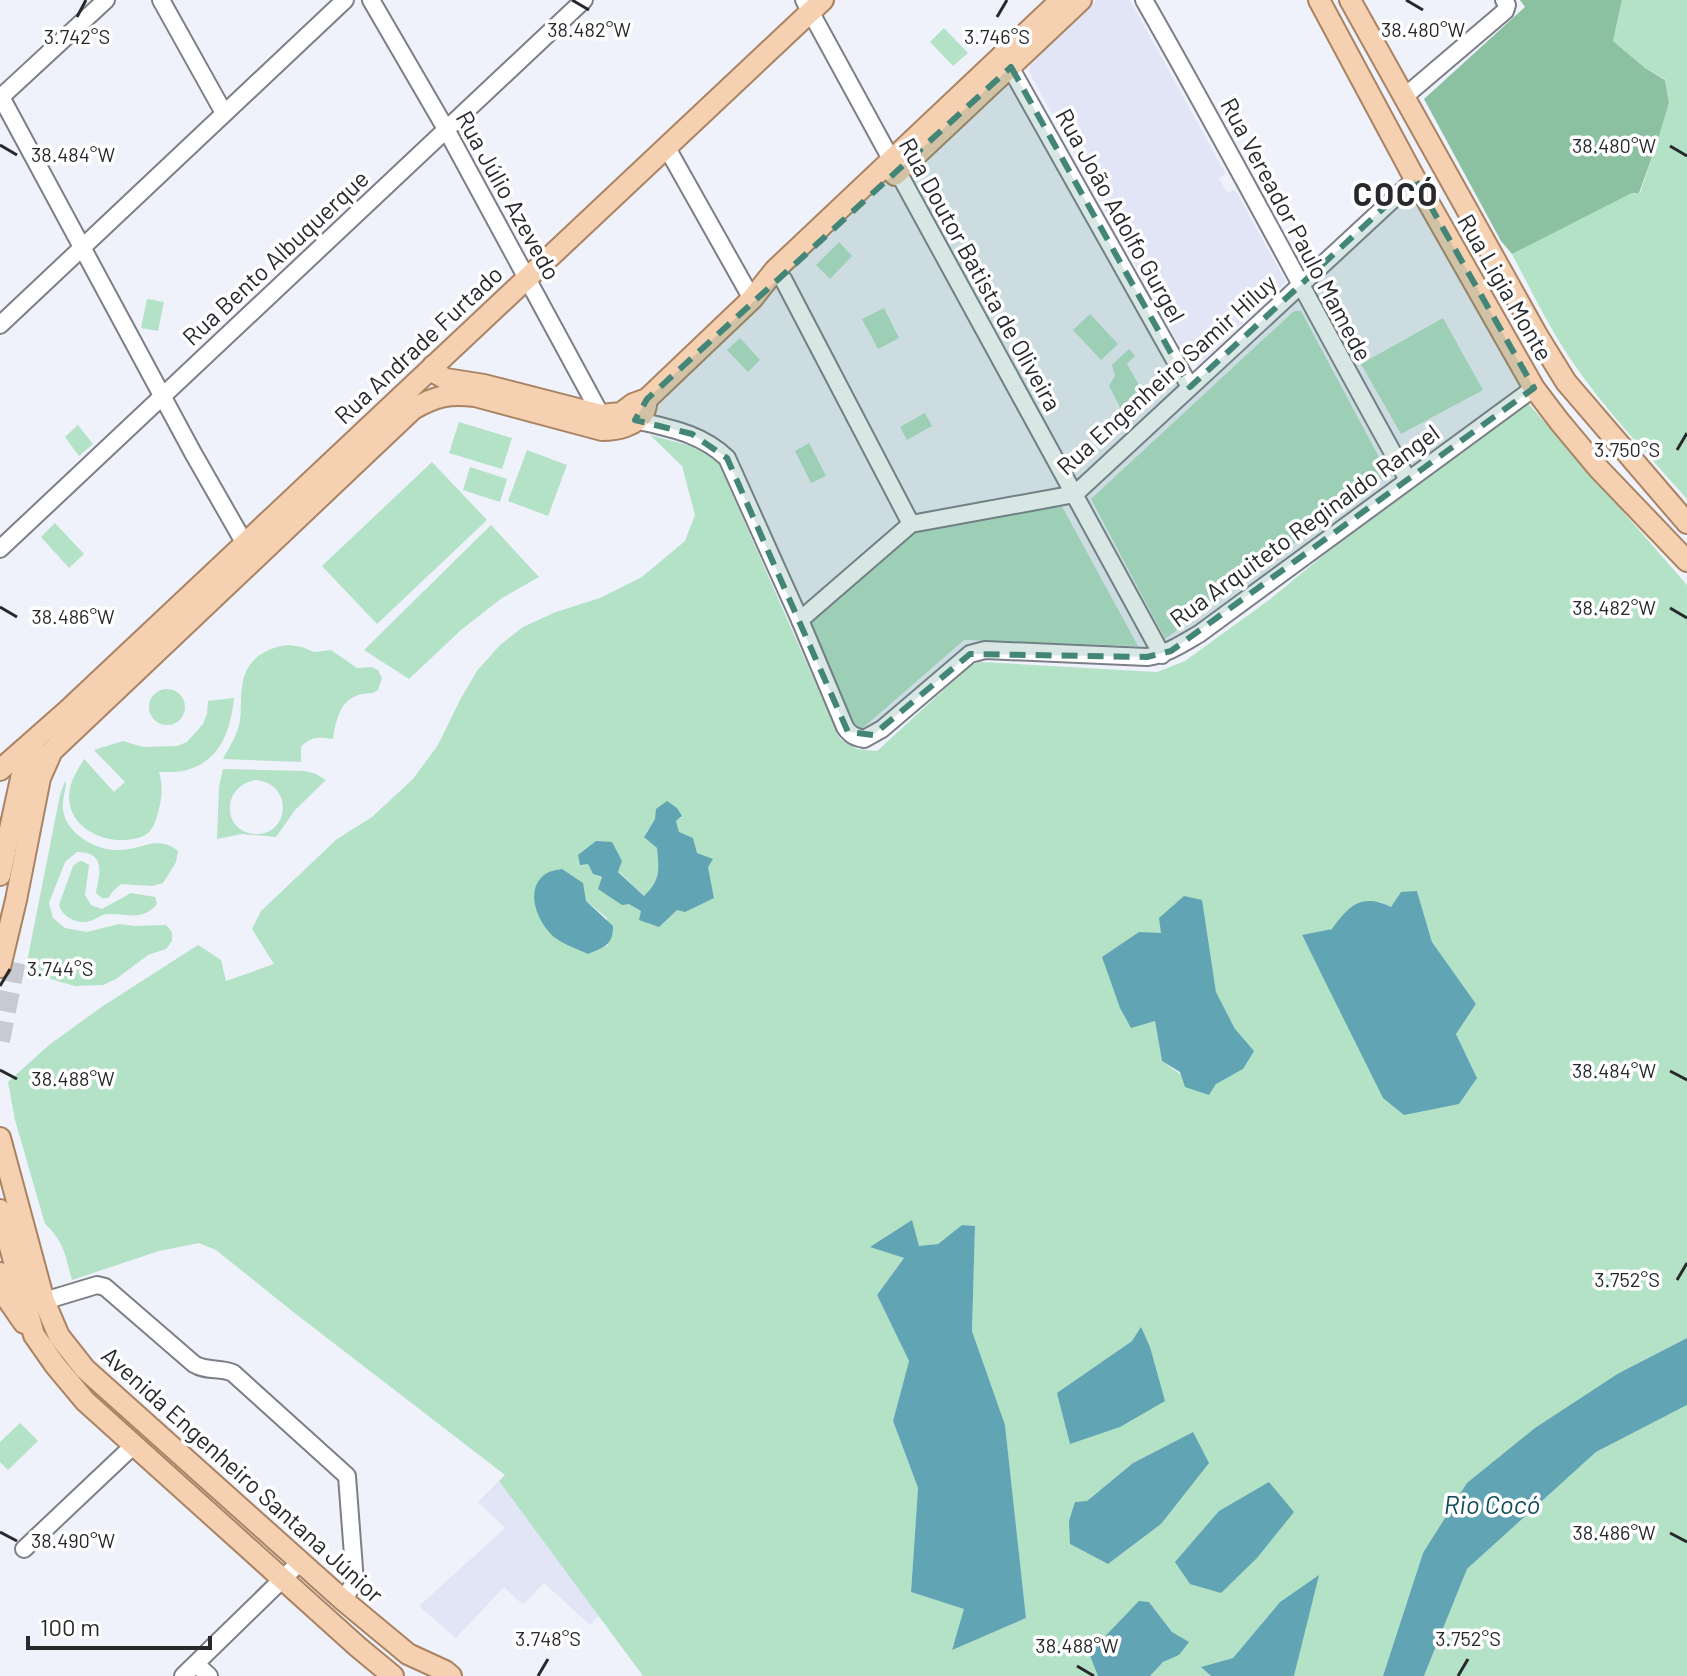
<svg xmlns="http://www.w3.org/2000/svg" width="1687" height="1676" viewBox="0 0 1687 1676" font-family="Barlow,sans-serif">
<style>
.built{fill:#e1e5f6}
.green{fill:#b3e2c6;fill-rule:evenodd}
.forest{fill:#8bc0a1}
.water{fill:#61a4b4}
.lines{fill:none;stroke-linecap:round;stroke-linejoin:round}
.major-tunnel{stroke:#c7cad2;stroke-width:20;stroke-dasharray:20 10;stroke-linecap:butt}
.minor-casing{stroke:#7d7f88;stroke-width:20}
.major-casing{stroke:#a98362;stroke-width:24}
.minor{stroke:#fff;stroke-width:16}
.major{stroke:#f5d1b2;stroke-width:20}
.marked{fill:#438678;fill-opacity:0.2;stroke:#438678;stroke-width:6;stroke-dasharray:16 10;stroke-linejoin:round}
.ticks{fill:none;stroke:#28292c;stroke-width:3}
.labels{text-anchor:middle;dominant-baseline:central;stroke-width:7;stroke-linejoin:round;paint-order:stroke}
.street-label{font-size:24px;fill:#28292c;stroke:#fff}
.water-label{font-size:26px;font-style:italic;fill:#114c58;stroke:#fff}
.district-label{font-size:32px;font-weight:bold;letter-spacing:2px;fill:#28292c;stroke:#fff}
.ticks-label{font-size:20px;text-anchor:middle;fill:#28292c;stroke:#fff;stroke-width:7;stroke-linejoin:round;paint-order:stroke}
</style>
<rect width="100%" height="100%" fill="#eff2fb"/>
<g class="built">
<path d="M1097 0H1130L1226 174 1219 178 1227 193 1235 189 1286 282 1198 365 1189 363 1029 72 1031 62Z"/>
<path d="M499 1481 599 1615 590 1625 544 1583 523 1605 504 1587 456 1638 419 1606 505 1528 478 1502Z"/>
</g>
<g class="green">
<path d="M1622 0H1687V499C1649 456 1609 414 1576 367 1551 332 1532 292 1512 254L1632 193H1640L1656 146 1669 103 1665 79 1645 68 1613 41Z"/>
<path d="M944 28 968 53 953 66 930 42Z"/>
<path d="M839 242 852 256 830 279 816 265Z"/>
<path d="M147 299 164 302 158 331 141 328Z"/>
<path d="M884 308 899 338 878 349 862 319Z"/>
<path d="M1294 311H1301L1388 474 1165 639 1091 499Z"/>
<path d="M1090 314 1118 344 1101 360 1073 330Z"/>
<path d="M1443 318 1483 390 1401 434 1361 364Z"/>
<path d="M740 338 760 360 748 372 727 350Z"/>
<path d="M1129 349 1135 356 1127 364 1147 399 1113 433 1106 432 1114 428 1121 418 1119 405 1109 386 1115 376 1112 365Z"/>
<path d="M1527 402 1687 585V1338L1619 1373 1423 1553 1383 1676H1294L1318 1576 1280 1602 1233 1658 1202 1667 1211 1676H1150L1163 1662 1179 1655 1172 1632 1149 1602 1098 1676H643L499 1481 505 1475 292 1311 216 1250 199 1243 159 1251 72 1280C65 1255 65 1243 45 1224L15 1120 8 1082 49 1045 103 1006 198 945 221 960 226 981 274 964 252 929 261 911 337 839 372 817 413 779 438 745 460 700 477 671 500 645 523 627 556 612 600 598 642 577 685 541 695 515 682 466 650 435 699 448 718 462 840 739 857 749 877 751 971 665 981 662 1157 672 1185 661 1269 600 1342 540ZM682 817 676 821 679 832 707 866 714 897C689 906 651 922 628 902 616 892 608 879 593 874L588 864 618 871 644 896 655 886 659 867 657 848 644 836 655 819ZM1417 891 1432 942 1476 1004 1456 1034 1477 1078 1338 1005 1302 936 1332 929 1380 902 1391 907ZM1201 900 1216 992 1235 1029 1243 1069 1216 1084 1209 1095 1162 1061 1155 1020 1162 934ZM586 901 607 918 608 945 588 954ZM912 1221 918 1247 938 1244 962 1225 975 1226 972 1331 1005 1426 1026 1618 952 1649 965 1609 911 1592 918 1488 893 1421 909 1361 877 1295 904 1258 871 1247ZM1132 1341 1070 1444 1058 1393ZM1193 1432 1161 1524 1108 1564 1070 1544 1087 1501 1133 1463Z"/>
<path d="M925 413 932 426 907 440 900 427Z"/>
<path d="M459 422 512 438 502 469 449 453Z"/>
<path d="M78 425 93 444 79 456 65 437Z"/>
<path d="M809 443 826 476 811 483 795 451Z"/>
<path d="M527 450 567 465 548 516 508 501Z"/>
<path d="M432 462 487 520 377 624 322 566Z"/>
<path d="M470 467 507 479 500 502 463 490Z"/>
<path d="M1059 501 1138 646 964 640 857 733 807 622 912 529Z"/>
<path d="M55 523 84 554 69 568 41 537Z"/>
<path d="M491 525 539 577 502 598 461 630 409 679 364 650Z"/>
<path d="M288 645 302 647 314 652 331 650 357 668 371 667 378 670 382 678 378 690 373 693C342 693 337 714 333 739 319 737 311 736 301 747V762L223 759C229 748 236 737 239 725 242 713 240 700 242 687 245 661 263 648 288 645Z"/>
<circle cx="167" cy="707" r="18"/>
<path d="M234 698C231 727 222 759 190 769 180 773 169 772 159 772 163 784 162 796 159 809 157 816 155 826 149 832 143 838 134 839 126 840 96 842 63 822 70 788 72 778 79 768 84 759L114 792 125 782 94 750 123 741 143 747 177 746 187 742 203 724 207 714 208 701Z"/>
<path d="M223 769 305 771 316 774 326 780 295 810 276 837 242 834 217 839 219 787ZM256 780C295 784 289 837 254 834 221 831 222 785 256 780Z"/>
<path d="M65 781 66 784C65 792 62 801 63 809 65 833 96 851 119 850 141 850 157 834 178 851L176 862 163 883 152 886 121 884 114 890 108 898H102L96 893C100 873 106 852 77 852L65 862 49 903 53 918 65 928 87 932 119 924 135 926 166 925 172 932V941L166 949 148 955 116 979 103 985 75 986 47 978 30 976 25 972 60 795Z"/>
<path d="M82 861 89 865 85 895 91 905 102 909 131 893 155 897 157 904C141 922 129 913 108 914 101 914 97 919 90 921 78 925 62 917 59 905L73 866 78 862Z"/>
<path d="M1687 1405V1676H1424L1467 1569 1596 1452Z"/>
<path d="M20 1423 38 1441 8 1470 0 1462V1442Z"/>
</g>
<path class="forest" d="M1520 0H1622L1613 41 1645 68 1665 80 1669 103 1656 146 1639 193H1632L1512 254 1501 241 1424 99 1525 7Z"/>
<g class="water">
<path d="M667 801 677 808 682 816 676 821 679 832 693 838 697 853 713 859 708 867 714 898 685 912 677 910 659 927 639 920 641 911 629 904 622 905 598 889 602 877 593 874 588 864 580 865 578 855 596 841 612 842 622 861 618 872 644 896C661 880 659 870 657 848L644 837 655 819 656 809Z"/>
<path d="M562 869 583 883 586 901 613 926C613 945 605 947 588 954 577 949 563 944 554 937 538 923 524 891 544 875 549 871 556 870 562 869Z"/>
<path d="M1417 891 1432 942 1476 1004 1456 1034 1477 1078 1459 1104 1404 1115 1383 1098 1302 935 1332 929C1349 905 1362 893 1391 907L1401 892Z"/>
<path d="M1184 896 1202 900 1216 992 1235 1029 1254 1051 1243 1069 1216 1084 1209 1095 1185 1087 1180 1072 1162 1061 1155 1021 1131 1028 1120 1008 1102 957 1139 932 1161 933 1159 918Z"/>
<path d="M912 1220 919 1246 938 1244 962 1225 975 1226 972 1331 1005 1425 1026 1618 952 1650 964 1609 911 1592 918 1488 893 1421 909 1361 877 1295 904 1258 870 1247Z"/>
<path d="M1141 1327 1150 1347 1165 1401 1120 1427 1070 1444 1057 1393 1132 1341Z"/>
<path d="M1687 1338V1405L1596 1452 1467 1569 1424 1676H1383L1423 1553 1467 1483 1535 1428 1619 1373Z"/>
<path d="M1193 1432 1209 1463 1161 1524 1108 1564 1070 1544 1069 1521 1075 1502 1087 1501 1133 1463Z"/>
<path d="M1269 1482 1294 1512 1257 1558 1221 1593 1190 1584 1175 1562 1219 1511Z"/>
<path d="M1319 1575 1294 1676H1211L1201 1667 1233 1658 1280 1602Z"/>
<path d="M1139 1601 1149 1602 1172 1632 1189 1642 1179 1655 1163 1662 1150 1676H1098L1089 1653Z"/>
</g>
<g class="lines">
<path class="major-tunnel" d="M0 1041 17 955"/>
<g class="minor-casing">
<g id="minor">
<path d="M161 0 224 113"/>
<path d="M371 0 446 129 601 415"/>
<path d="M804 0 1162 655"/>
<path d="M1144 0C1235 159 1319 321 1408 480"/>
<path d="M1005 58 1190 387"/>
<path d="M0 95 193 453 249 551"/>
<path d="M1404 97 1505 11 1507 5 1504 0"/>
<path d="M0 98 106 0"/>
<path d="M667 148 752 299"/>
<path d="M783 279 911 524"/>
<path d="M0 325 345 0"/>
<path d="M635 420C669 428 701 433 727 458L800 620 845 727C850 735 855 737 864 739L882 729 970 654 985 650 1147 657C1167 654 1182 644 1199 634L1534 388"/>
<path d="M0 549 584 0"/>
<path d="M800 620 911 524 1075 494 1415 179"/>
<path d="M44 1301 97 1285 105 1287 194 1364C207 1372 220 1367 233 1373L347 1476 355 1582 343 1600"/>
<path d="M24 1549 134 1445"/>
<path d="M196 1664 209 1676"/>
<path d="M183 1676 300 1562"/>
</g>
</g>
<g class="major-casing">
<g id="major">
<path d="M1319 0 1415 179 1534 388 1559 421 1599 469 1687 561"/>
<path d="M1350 0 1537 335 1566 382 1687 523"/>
<path d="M895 175 1081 0"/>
<path d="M433 366 437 374 446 379 484 385 601 415 621 413 633 404 647 399 752 299 775 270 1061 0"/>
<path d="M0 770 68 710 823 0"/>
<path d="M0 875 22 774 34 745"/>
<path d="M0 967 16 900 40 778 52 751 413 409C436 396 449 393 475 396L602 430C617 430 636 426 644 412 646 408 646 404 647 399"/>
<path d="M0 1138 44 1301 59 1336 85 1369 343 1600 408 1654 445 1671 451 1676"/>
<path d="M0 1210 34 1335 55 1365 85 1401 358 1647 393 1676"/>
<path d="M0 1273 8 1300 24 1323"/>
</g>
</g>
<use href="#minor" class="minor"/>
<use href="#major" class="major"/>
</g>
<path class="marked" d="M1011 67 1190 387 1415 179 1534 388 1171 651 1147 657 970 654 873 735 848 732 727 458 692 434 635 420 647 399Z"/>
<path class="ticks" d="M572 0 589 10M1406 0 1423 10M77 17 86 0M997 17 1007 0M0 145 17 155M1670 146 1687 156M1677 450 1687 433M0 607 17 617M1670 608 1687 618M0 986 10 969M0 1070 17 1079M1670 1071 1687 1080M1677 1280 1687 1263M0 1532 17 1541M1670 1533 1687 1542M1077 1666 1094 1676M538 1676 548 1659M1458 1676 1468 1659"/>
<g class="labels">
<g class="street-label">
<text transform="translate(509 195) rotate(61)">Rua Júlio Azevedo</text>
<text transform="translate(1121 215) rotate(61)">Rua João Adolfo Gurgel</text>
<text transform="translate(1297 229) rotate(62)">Rua Vereador Paulo Mamede</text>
<text transform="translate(275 257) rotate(-43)">Rua Bento Albuquerque</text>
<text transform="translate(981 274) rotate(61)">Rua Doutor Batista de Oliveira</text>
<text transform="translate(1506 287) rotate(60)">Rua Ligia Monte</text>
<text transform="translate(418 344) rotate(-43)">Rua Andrade Furtado</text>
<text transform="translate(1166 374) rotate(-42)">Rua Engenheiro Samir Hiluy</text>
<text transform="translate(1304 525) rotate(-36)">Rua Arquiteto Reginaldo Rangel</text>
<text transform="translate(243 1474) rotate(42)">Avenida Engenheiro Santana Júnior</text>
</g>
<g class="water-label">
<text x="1492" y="1503">Rio Cocó</text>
</g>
<g class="district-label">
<text x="1396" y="193">COCÓ</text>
</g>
</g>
<g class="ticks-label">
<text x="1423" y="37">38.480°W</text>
<text x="589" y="37">38.482°W</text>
<text x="77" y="44">3.742°S</text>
<text x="997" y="44">3.746°S</text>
<text x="1614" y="153">38.480°W</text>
<text x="73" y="162">38.484°W</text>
<text x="1627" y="457">3.750°S</text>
<text x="1614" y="615">38.482°W</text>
<text x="73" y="624">38.486°W</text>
<text x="60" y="976">3.744°S</text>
<text x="1614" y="1078">38.484°W</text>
<text x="73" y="1086">38.488°W</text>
<text x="1627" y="1287">3.752°S</text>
<text x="1614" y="1540">38.486°W</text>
<text x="73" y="1548">38.490°W</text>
<text x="548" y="1646">3.748°S</text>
<text x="1468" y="1646">3.752°S</text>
<text x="1077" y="1653">38.488°W</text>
</g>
<path d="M28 1636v12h182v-12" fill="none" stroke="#28292c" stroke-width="4"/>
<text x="40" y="1636" font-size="24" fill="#28292c" stroke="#ffffff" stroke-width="6" paint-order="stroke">100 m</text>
</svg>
